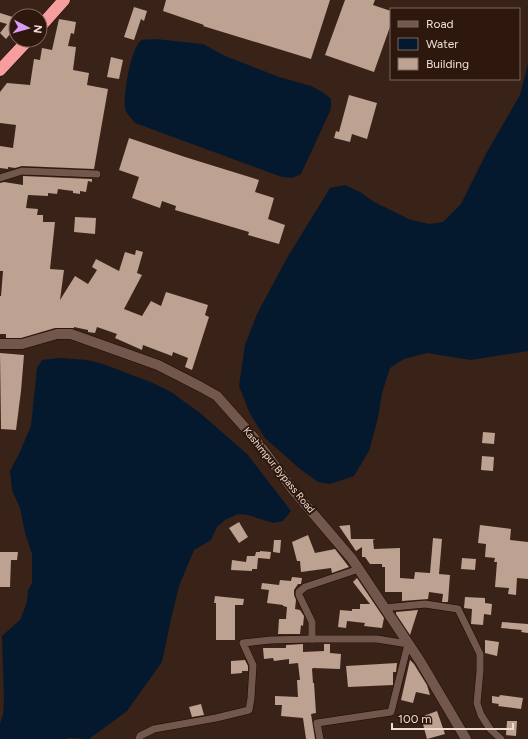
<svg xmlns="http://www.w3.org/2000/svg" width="528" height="739" viewBox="0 0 528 739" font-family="Figtree,sans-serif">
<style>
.water{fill:#04192e}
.building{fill:#bda191}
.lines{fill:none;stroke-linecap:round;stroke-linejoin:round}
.street-casing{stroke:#1f0a03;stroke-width:8}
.secondary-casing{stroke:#1f0a03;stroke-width:11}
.highway-casing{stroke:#1f0a03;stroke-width:13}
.street{stroke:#72584c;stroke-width:7}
.secondary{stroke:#72584c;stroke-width:10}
.highway{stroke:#f69e9e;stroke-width:12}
.labels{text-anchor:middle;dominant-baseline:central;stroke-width:4;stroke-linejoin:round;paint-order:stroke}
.street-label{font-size:10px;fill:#eeded7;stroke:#2e180e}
</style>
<rect width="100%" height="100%" fill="#392217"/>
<g class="water">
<path d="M155 39 203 44 225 56 279 77 311 86 324 93 331 99V109L301 174 292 178 282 177 135 123C132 119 126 113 125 108 123 96 131 45 142 40 146 39 151 40 155 39Z"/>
<path d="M528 64V351L471 360 427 353 404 359 390 368 382 393 378 418 369 451 354 476 330 484 318 482 300 469 265 438 250 414 239 386 245 345 257 314 287 258 330 188 345 185 360 192 374 202 411 220 429 224 443 222 461 204 487 152 520 95Z"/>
<path d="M60 358 87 360 103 364 153 383 171 392 200 413 247 454 291 511 283 521 273 523 248 515 238 514 225 520 217 527 211 540 194 550 179 586 171 619 162 662 127 711 89 739 70 738 65 739H0V723L3 715 4 701 2 636 20 620 27 602 28 590 32 583V554L25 533 20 508 12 490 10 471 19 454 31 426 37 368 42 360Z"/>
</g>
<g class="building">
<path d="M166 0H330L311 59 203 26 204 25 163 11Z"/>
<path d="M345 0H375L373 5 391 11V24L374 72 325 55Z"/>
<path d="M134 7 147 11 144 21 141 19 134 40 124 37Z"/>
<path d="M0 13 16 18V27L6 39 0 33 7 24 0 22Z"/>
<path d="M59 19 76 22 74 34 71 33 68 46 76 47 73 70 89 73 87 85 108 89 94 169 22 166 15 168 8 167V169L0 168V146L13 148 16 125 0 123V92L7 83 30 85 34 59 40 60 42 48 52 50Z"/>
<path d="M111 57 123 60 119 79 107 77Z"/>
<path d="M349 95 377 103 367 139 352 134 350 142 334 138 336 131 339 132Z"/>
<path d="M129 138 185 157 259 180 255 192 274 198 268 219 285 225 279 244 248 235 249 232 175 210 176 206 162 201 160 208 132 198 139 177 119 170Z"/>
<path d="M23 176 92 179V182L88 181 86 192 80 191V194L73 193V191L58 189 57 194 48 193V196L28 195 26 208 38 209 37 215H43V222H55L50 269 64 270 60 300 75 276 88 284 97 270 92 267 96 259 119 271 125 252 135 255 136 250 143 252 137 273 142 275 124 309 142 316 151 301 161 306 166 292 208 305 205 315 209 317 192 370 185 367 188 358 173 352 172 356 143 345 142 350 115 338 117 334 97 327 95 333 88 332V330L74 327V328H55L21 338H6V334H0V296H1L3 271H0V183L4 182 23 185Z"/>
<path d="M75 217 96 218 95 234 74 232Z"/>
<path d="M0 353 24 355 21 391 16 430 1 429Z"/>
<path d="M483 432 495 433 494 444 482 443Z"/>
<path d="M482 456 494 457 493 471 481 470Z"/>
<path d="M239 522 248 537 239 543 229 528Z"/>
<path d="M350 525 351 539H375L373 540 374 549 400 548V578L414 579 415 572 430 573 433 538 442 539 439 574 450 575 448 602H442L443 594 429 592 428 599 402 601V592H385V567H382V564H370L365 557H362V547L356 551 339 526Z"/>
<path d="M480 525 511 529 510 540 528 542V579L517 578 516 595 508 594 509 588 495 587 497 562H494L495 558 485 557 486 544 478 543Z"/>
<path d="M308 535 315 553 335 549 349 567 332 573 331 568 301 572 300 561H297L292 542Z"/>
<path d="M274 540H281L280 553 273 552Z"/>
<path d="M260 551 271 552 270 559 258 558 257 569H252V571L231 570 232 560 246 562 247 556H255L256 552H260Z"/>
<path d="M0 552H18L17 560H11L10 587H0Z"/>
<path d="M462 558 476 559 475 570 461 569Z"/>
<path d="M292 577 302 578 301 584H298L294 590V595L296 600 295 609 300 610 304 616 303 626 301 625 300 634H278L279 619H286L287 607 283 606V605L267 603 269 590 261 589 262 583 279 585 280 580 291 581Z"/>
<path d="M357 578 384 618 382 628 364 626 365 623 347 621 346 628 338 627 340 610 352 611V609H360V604H370L353 582Z"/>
<path d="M215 596 244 599 243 605H235V640H216V603H214Z"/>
<path d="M465 597 485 598V603L492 604 491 615 484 614 483 625 471 624 472 609 464 608Z"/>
<path d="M418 610 410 635 396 614V612Z"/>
<path d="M502 622 528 624V633L521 632 522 630 501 628Z"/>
<path d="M485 640 499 642 497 656 485 653Z"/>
<path d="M303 644V652L324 651V644H330V653L341 654 340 669 313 668 312 669 313 683H314L316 713 311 714 315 739H306L303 718 281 716 282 705H275V696L298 697 297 680H300L298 663 289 664V659L274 661 273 658 264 659 263 648H286V645Z"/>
<path d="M245 660 248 666V671H242V673L231 674V661Z"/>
<path d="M410 660 414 664 427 685 430 695 416 692 413 703 401 700Z"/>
<path d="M397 663 396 672H393V685L348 687 346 666Z"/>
<path d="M500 695 523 698 521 709 498 706 499 704 492 703V696L499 697Z"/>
<path d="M201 704 204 715 192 717 189 707Z"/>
<path d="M437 711 445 734 427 739 421 717Z"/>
<path d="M507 721H517L516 736 506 735Z"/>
</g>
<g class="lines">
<g class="street-casing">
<g id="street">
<path d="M0 178 22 171 97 174"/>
<path d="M384 608 425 604 458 609 480 654V671L477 703 481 715 490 729 501 739"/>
<path d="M312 639V622L299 595V592L305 587 359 569"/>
<path d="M139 739 140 736 154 729 216 718 249 710 251 698 253 665 243 643 271 640 312 639H377L408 644 391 712 317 723 320 739"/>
</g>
</g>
<g class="secondary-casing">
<path id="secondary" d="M0 344H22L57 334H71L158 365 201 387 217 396 224 404 255 439 293 490 352 559 420 661 466 739"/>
</g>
<g class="highway-casing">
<g id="highway">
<path d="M40 27 64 0"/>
<path d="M0 70 28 40"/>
</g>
</g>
<use href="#street" class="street"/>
<use href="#secondary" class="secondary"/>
<use href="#highway" class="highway"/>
</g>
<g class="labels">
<g class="street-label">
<text transform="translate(279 470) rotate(51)">Kashimpur Bypass Road</text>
</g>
</g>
<rect x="390" y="8" width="130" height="72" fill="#2e180e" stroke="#7b675e"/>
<rect x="398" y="21" width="20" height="6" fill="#72584c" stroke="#7b675e"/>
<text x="426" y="28" font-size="12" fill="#eeded7">Road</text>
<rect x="398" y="38" width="20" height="12" fill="#04192e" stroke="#7b675e"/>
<text x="426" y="48" font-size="12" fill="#eeded7">Water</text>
<rect x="398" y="58" width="20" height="12" fill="#bda191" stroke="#7b675e"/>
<text x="426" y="68" font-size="12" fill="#eeded7">Building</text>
<g transform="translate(28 28) rotate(96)"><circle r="19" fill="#2e180e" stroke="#7b675e"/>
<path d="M0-3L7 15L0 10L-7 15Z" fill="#d89bf8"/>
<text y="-6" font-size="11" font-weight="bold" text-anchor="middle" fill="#eeded7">N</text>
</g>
<path d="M392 723v6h121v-6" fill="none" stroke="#eeded7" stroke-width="2"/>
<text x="398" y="723" font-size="12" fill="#eeded7" stroke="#2e180e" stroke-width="3" paint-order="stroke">100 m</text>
</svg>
